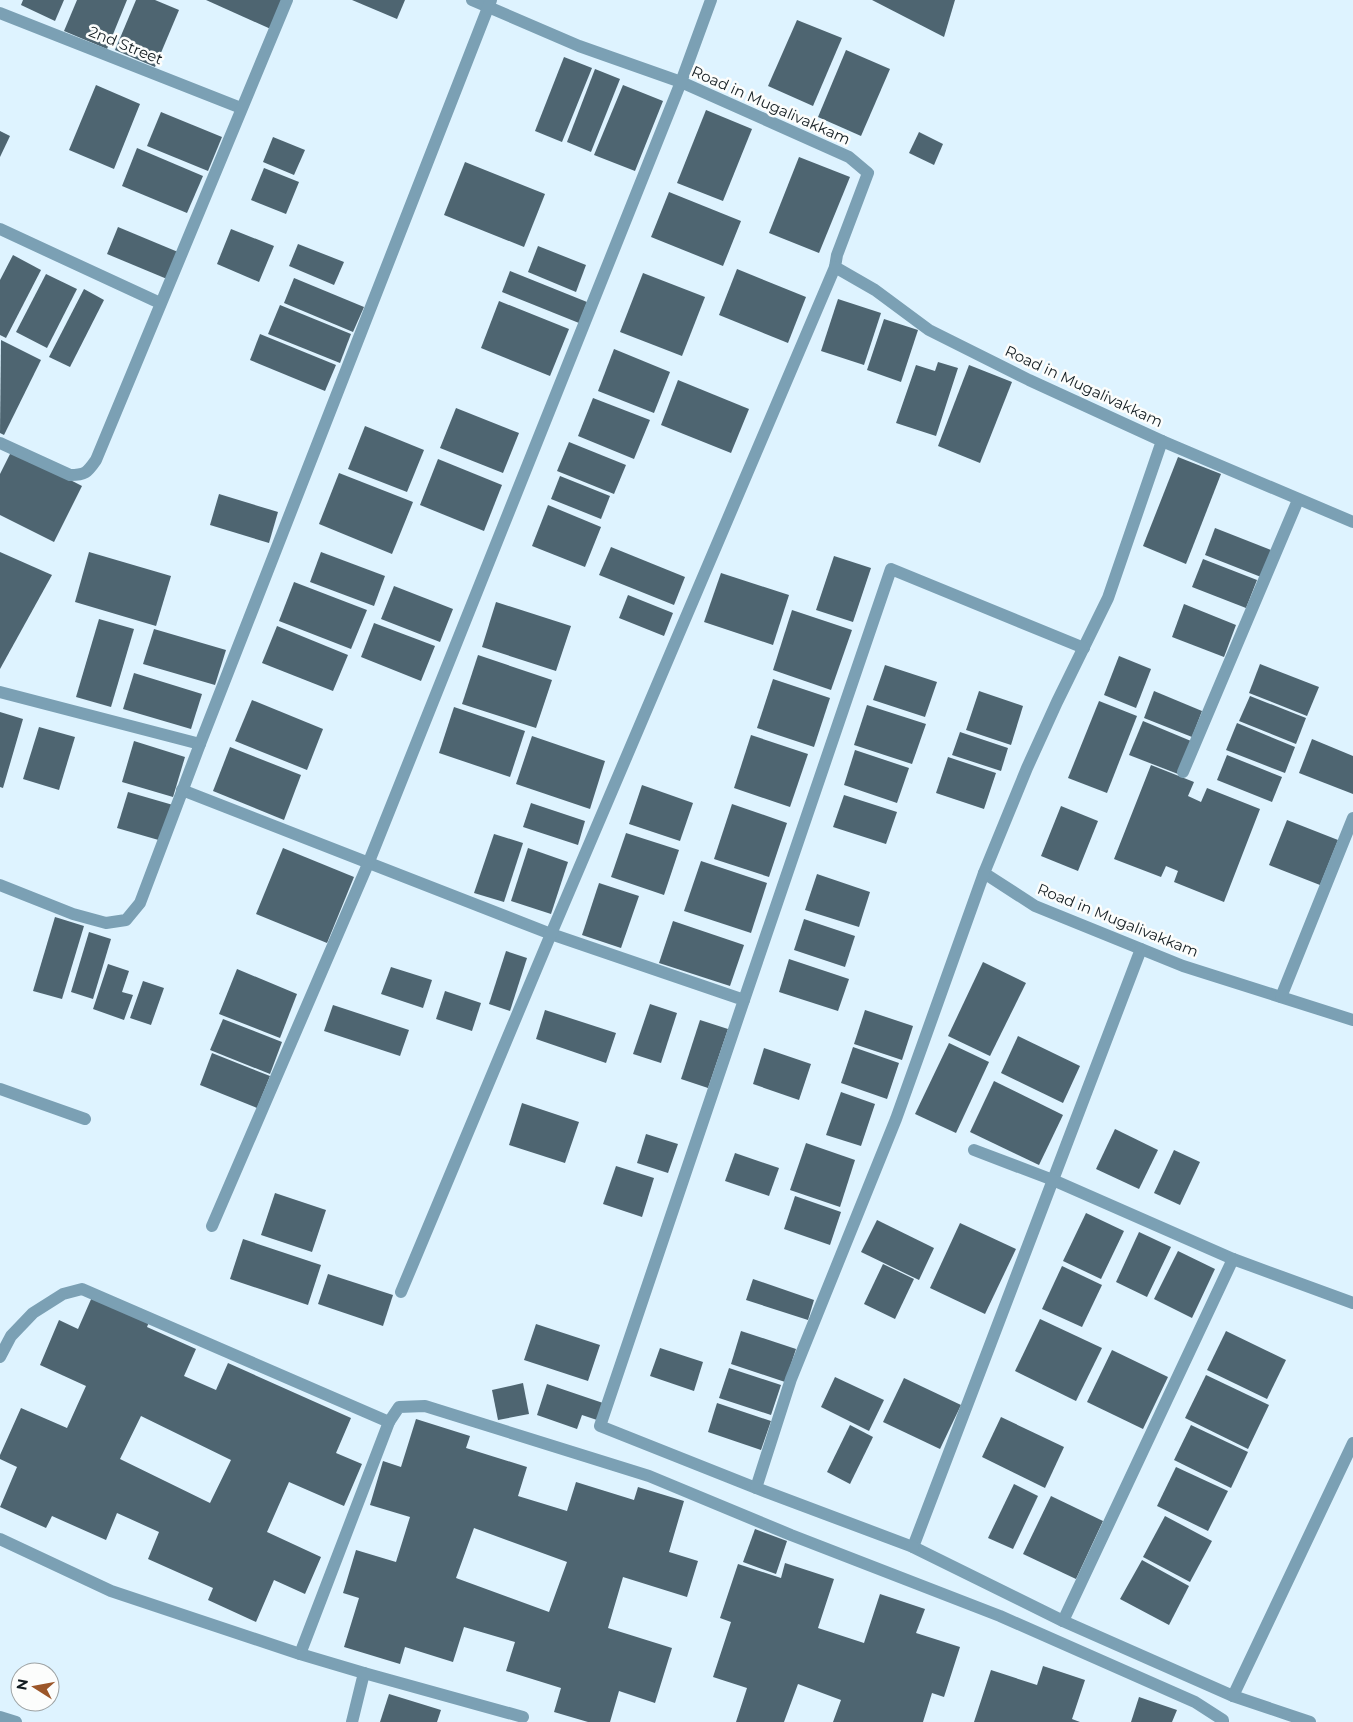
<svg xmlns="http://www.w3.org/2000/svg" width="1353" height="1722" viewBox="0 0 1353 1722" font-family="Montserrat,sans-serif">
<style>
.building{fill:#4e6571;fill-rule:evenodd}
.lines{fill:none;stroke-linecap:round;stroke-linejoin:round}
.minor{stroke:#7ba0b4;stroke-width:12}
.labels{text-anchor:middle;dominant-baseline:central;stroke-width:5;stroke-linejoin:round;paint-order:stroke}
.street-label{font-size:15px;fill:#121c21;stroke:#fcfdfc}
</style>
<rect width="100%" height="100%" fill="#def3ff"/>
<g class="building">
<path d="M23 0H64L55 21 21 5Z"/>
<path d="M77 0H127L107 49 64 31Z"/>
<path d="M136 0H155L179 10 155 67 115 50Z"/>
<path d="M206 0H286L273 30Z"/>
<path d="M352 0H405L397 19Z"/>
<path d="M872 0H955L944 37Z"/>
<path d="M797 20 842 38 813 106 768 86Z"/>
<path d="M846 50 890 69 861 136 818 117Z"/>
<path d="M564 57 592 68 562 142 535 131Z"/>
<path d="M595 69 620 79 591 152 567 142Z"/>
<path d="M96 85 140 104 114 169 69 150Z"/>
<path d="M623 85 663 101 635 171 594 155Z"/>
<path d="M706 110 752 129 723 201 677 183Z"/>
<path d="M161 112 222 137 208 171 147 146Z"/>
<path d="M0 131 10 136 0 157Z"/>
<path d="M919 132 943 144 934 165 909 153Z"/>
<path d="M273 137 305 150 294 175 263 162Z"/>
<path d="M137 148 203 176 187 213 122 186Z"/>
<path d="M799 157 850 177 819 253 769 233Z"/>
<path d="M465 162 545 194 524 247 444 215Z"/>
<path d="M264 168 299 182 286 214 251 200Z"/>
<path d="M669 192 741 221 723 266 651 237Z"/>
<path d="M118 227 178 252 167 279 107 254Z"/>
<path d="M231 229 274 246 259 282 217 264Z"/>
<path d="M298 244 344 262 334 285 289 266Z"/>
<path d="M538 246 586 265 576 292 528 272Z"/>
<path d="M13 255 41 270 6 338 0 335V280Z"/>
<path d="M737 269 806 297 788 343 719 315Z"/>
<path d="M510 271 587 302 579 323 502 292Z"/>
<path d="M643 273 705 297 682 356 620 332Z"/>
<path d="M46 274 77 289 47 348 16 332Z"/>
<path d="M294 278 364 307 353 332 284 303Z"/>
<path d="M84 289 104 300 70 367 49 357Z"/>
<path d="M838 299 881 313 864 365 821 351Z"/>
<path d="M499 301 569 329 550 376 481 348Z"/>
<path d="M280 305 351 334 340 363 268 334Z"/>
<path d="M884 319 918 330 901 382 867 370Z"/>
<path d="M260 334 336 365 325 391 250 360Z"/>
<path d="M1 340 41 360 4 435 0 433Z"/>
<path d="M614 349 670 372 654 413 598 391Z"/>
<path d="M938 362 958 368 936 436 896 423 916 365 935 371Z"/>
<path d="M969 365 1012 382 980 463 938 446Z"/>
<path d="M678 380 749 409 731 453 661 425Z"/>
<path d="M593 398 650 420 634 459 578 436Z"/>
<path d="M456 408 519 433 503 473 440 448Z"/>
<path d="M365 426 424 450 407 492 348 469Z"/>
<path d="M569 442 626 465 614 494 557 471Z"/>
<path d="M12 450 82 486 54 542 0 515V474Z"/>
<path d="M1178 457 1221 474 1186 564 1143 546Z"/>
<path d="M438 459 502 485 484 531 420 505Z"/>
<path d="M339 473 413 502 392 554 319 524Z"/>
<path d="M560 476 610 496 601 519 551 499Z"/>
<path d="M219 494 278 512 269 543 210 525Z"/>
<path d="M548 505 601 527 585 567 532 546Z"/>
<path d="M1215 528 1271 550 1261 577 1205 555Z"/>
<path d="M611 547 685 577 674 605 599 575Z"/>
<path d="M0 552 52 575 0 669Z"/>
<path d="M89 552 171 576 156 626 75 602Z"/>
<path d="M321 552 385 576 374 606 310 582Z"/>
<path d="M834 556 871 568 853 622 816 610Z"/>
<path d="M1203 559 1257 580 1246 608 1192 587Z"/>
<path d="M721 573 789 595 773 645 704 622Z"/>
<path d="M294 582 367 610 351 649 279 621Z"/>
<path d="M394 586 453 609 440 642 381 619Z"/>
<path d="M628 595 673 613 664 636 619 618Z"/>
<path d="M496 602 571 626 556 671 482 647Z"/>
<path d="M1184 604 1236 625 1224 657 1172 637Z"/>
<path d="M792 610 852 630 831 690 773 670Z"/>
<path d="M99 619 134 629 111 707 76 697Z"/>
<path d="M374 623 435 646 421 681 361 657Z"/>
<path d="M277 626 348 655 333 691 262 663Z"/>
<path d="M154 629 226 650 215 685 143 664Z"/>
<path d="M478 655 552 680 536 728 462 704Z"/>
<path d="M1119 656 1151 669 1136 708 1104 695Z"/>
<path d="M1260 664 1319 687 1307 716 1249 693Z"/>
<path d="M885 665 937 682 925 717 873 700Z"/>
<path d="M134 673 202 694 191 729 123 709Z"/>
<path d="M773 679 830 698 814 747 757 728Z"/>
<path d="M979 691 1023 706 1011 745 966 730Z"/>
<path d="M1154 691 1202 711 1192 737 1144 718Z"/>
<path d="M1250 696 1306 718 1296 744 1239 721Z"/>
<path d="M252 700 323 729 307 770 235 741Z"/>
<path d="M1099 701 1137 716 1107 793 1068 778Z"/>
<path d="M867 705 926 724 912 764 854 745Z"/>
<path d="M454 707 525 731 510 777 439 753Z"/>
<path d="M0 712 23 719 3 788 0 787Z"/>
<path d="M1143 721 1191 741 1178 774 1129 755Z"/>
<path d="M1237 723 1295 747 1285 773 1226 750Z"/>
<path d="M39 727 75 737 59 790 23 779Z"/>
<path d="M960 732 1008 748 1001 771 952 755Z"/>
<path d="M751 735 808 754 790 807 734 788Z"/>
<path d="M532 736 605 761 590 809 516 784Z"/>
<path d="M1312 739 1353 756V794L1299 773Z"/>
<path d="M134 741 185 757 173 797 122 782Z"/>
<path d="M230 747 301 775 284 820 213 791Z"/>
<path d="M855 750 909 768 897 803 844 785Z"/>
<path d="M1227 755 1282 777 1272 802 1217 780Z"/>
<path d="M948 757 996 773 984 809 936 793Z"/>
<path d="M1151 765 1194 782 1188 796 1201 802 1207 788 1260 809 1224 902 1174 882 1178 871 1166 866 1161 877 1114 859Z"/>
<path d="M642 785 693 803 680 841 629 824Z"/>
<path d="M128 792 173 805 162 841 117 828Z"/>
<path d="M844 795 897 812 886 844 833 827Z"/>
<path d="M531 803 585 821 578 845 523 827Z"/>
<path d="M732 804 787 823 769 877 714 859Z"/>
<path d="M1061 806 1098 821 1078 871 1041 856Z"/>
<path d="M1287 820 1338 840 1320 885 1269 865Z"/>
<path d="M626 833 679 850 664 895 611 877Z"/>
<path d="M494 834 523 843 504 902 474 893Z"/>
<path d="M283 848 354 877 327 943 256 914Z"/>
<path d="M528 848 568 862 551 914 511 901Z"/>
<path d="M701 861 767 883 751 933 684 911Z"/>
<path d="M817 874 870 892 859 927 805 910Z"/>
<path d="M599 883 639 896 621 948 582 935Z"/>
<path d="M55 917 84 926 62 999 33 991Z"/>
<path d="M804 919 855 936 845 967 794 950Z"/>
<path d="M673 921 744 945 730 986 659 963Z"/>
<path d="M89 932 111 939 93 999 71 992Z"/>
<path d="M506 951 527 958 510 1011 489 1004Z"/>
<path d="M789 959 849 979 838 1011 779 992Z"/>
<path d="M983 962 1026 983 990 1056 948 1036Z"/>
<path d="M108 964 129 971 122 992 133 995 124 1020 93 1009Z"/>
<path d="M391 967 432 980 423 1008 381 994Z"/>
<path d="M237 969 297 994 280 1038 219 1014Z"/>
<path d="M143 981 164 988 151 1025 130 1018Z"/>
<path d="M445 991 481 1003 472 1031 436 1019Z"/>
<path d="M650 1004 677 1013 661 1063 633 1054Z"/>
<path d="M333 1005 409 1030 400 1056 324 1031Z"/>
<path d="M545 1010 616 1033 606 1063 536 1039Z"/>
<path d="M865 1010 913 1026 902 1060 854 1044Z"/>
<path d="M223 1019 282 1042 270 1074 210 1050Z"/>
<path d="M700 1020 728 1029 708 1088 681 1079Z"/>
<path d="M1018 1036 1080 1066 1063 1103 1001 1073Z"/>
<path d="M949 1043 989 1062 956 1133 915 1114Z"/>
<path d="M853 1047 899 1063 887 1099 841 1083Z"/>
<path d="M764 1048 811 1064 799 1100 753 1084Z"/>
<path d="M212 1053 270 1076 257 1108 200 1085Z"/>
<path d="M994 1081 1063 1115 1039 1165 970 1132Z"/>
<path d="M841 1092 875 1104 861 1146 826 1135Z"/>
<path d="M522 1103 579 1122 565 1163 509 1145Z"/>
<path d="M1115 1129 1158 1150 1139 1189 1096 1169Z"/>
<path d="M646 1134 678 1144 668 1173 637 1163Z"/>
<path d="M806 1143 855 1160 840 1207 790 1190Z"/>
<path d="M1174 1150 1200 1162 1180 1205 1154 1193Z"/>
<path d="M735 1153 779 1168 769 1196 725 1181Z"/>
<path d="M616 1166 654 1178 642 1217 603 1204Z"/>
<path d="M275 1193 326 1210 312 1252 261 1235Z"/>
<path d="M795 1196 841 1212 830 1245 784 1229Z"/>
<path d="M1086 1213 1124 1231 1101 1279 1063 1261Z"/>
<path d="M877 1220 934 1248 919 1280 861 1252Z"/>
<path d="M960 1223 1016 1249 985 1314 930 1288Z"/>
<path d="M1139 1232 1171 1247 1147 1297 1116 1282Z"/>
<path d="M243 1239 321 1265 308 1305 230 1279Z"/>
<path d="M1178 1251 1215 1269 1192 1318 1154 1299Z"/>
<path d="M883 1264 914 1279 895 1319 864 1304Z"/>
<path d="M1062 1266 1102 1285 1082 1327 1042 1309Z"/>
<path d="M328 1274 393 1295 383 1326 318 1304Z"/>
<path d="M753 1279 814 1300 808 1320 746 1300Z"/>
<path d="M92 1297 149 1322 147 1327 196 1349 184 1376 216 1390 228 1363 351 1418 336 1453 362 1464 344 1506 289 1482 267 1532 321 1557 305 1594 274 1580 256 1622 208 1600 213 1588 148 1559 159 1532 117 1513 106 1540 52 1516 46 1528 0 1507 17 1467 0 1459V1455L21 1408 67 1428 86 1386 40 1365 59 1320 78 1329ZM141 1416 231 1460 210 1503 120 1459Z"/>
<path d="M1040 1319 1102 1348 1076 1401 1015 1371Z"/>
<path d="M536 1324 600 1345 588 1381 524 1360Z"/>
<path d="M741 1331 796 1349 785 1382 731 1364Z"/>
<path d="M1226 1331 1286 1360 1267 1399 1207 1370Z"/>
<path d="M660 1348 703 1362 694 1391 650 1376Z"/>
<path d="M1112 1350 1168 1377 1143 1429 1087 1402Z"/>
<path d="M729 1368 781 1385 771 1415 719 1398Z"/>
<path d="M1206 1375 1269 1405 1248 1449 1185 1418Z"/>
<path d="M835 1377 884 1400 869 1431 821 1407Z"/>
<path d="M904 1378 961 1405 940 1449 883 1422Z"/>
<path d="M523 1383 529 1414 498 1420 492 1390Z"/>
<path d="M547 1384 603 1403 597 1420 582 1415 577 1429 537 1415Z"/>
<path d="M717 1403 771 1421 761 1450 708 1432Z"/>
<path d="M1001 1417 1064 1447 1045 1488 982 1457Z"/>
<path d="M416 1419 470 1436 466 1448 527 1467 518 1496 567 1511 576 1482 634 1500 638 1487 684 1501 669 1552 698 1561 687 1597 623 1577 608 1628 672 1648 655 1703 619 1691 610 1722H588L554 1712 561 1688 506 1671 515 1642 464 1627 453 1662 405 1647 400 1664 344 1647 359 1598 343 1593 356 1550 396 1562 410 1517 370 1505 383 1461 401 1467ZM474 1528 567 1562 549 1612 456 1578Z"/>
<path d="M850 1425 873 1437 850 1484 827 1472Z"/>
<path d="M1191 1425 1248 1452 1231 1488 1174 1460Z"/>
<path d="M1176 1467 1228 1491 1208 1531 1157 1506Z"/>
<path d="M1014 1484 1038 1496 1013 1549 988 1538Z"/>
<path d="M1051 1496 1103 1521 1076 1579 1023 1554Z"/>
<path d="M1165 1516 1212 1541 1190 1582 1143 1557Z"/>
<path d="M755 1529 787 1541 776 1574 743 1562Z"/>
<path d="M1142 1560 1189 1586 1169 1625 1120 1599Z"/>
<path d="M785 1563 834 1579 818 1628 864 1643 880 1594 925 1609 916 1633 960 1647 944 1697 932 1693 923 1722H833L841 1700 798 1684 784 1722H736L747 1688 713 1677 731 1622 720 1618 738 1564 781 1578Z"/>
<path d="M1043 1666 1085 1680 1072 1719 1080 1722H974L991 1670 1037 1685Z"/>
<path d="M389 1694 441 1710 437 1722H380Z"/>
<path d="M1139 1697 1177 1710 1172 1722H1131Z"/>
</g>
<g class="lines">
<g class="minor">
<path d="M472 0 579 46 681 82 849 157 868 173 837 255 835 267 875 290 929 330 1029 380 1162 441 1108 598 1057 702 1027 768 984 873 1035 906 1183 966 1353 1020"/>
<path d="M0 13 241 108"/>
<path d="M0 229 160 303"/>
<path d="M1162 441 1353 522"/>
<path d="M0 443 70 475C85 475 87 473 96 460L287 0"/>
<path d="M0 692 200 744"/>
<path d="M1183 772 1298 500"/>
<path d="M182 790 551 934 744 1000 600 1426 756 1488"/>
<path d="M0 885 73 914 106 923 126 920 140 903 200 744 491 0"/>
<path d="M1141 949 913 1547 1063 1621 1233 1696 1310 1722"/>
<path d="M1281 997 1353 818"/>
<path d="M744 1000 891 569 1084 648"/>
<path d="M0 1089 85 1119"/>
<path d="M974 1150 1053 1180 1233 1259 1353 1303"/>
<path d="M212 1226 368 864 681 82 711 0"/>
<path d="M401 1292 551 934 835 267"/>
<path d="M0 1357 11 1336 33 1313 63 1294 82 1289 389 1422 300 1654"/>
<path d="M389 1422 399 1407 425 1406 649 1476 791 1535 1000 1616 1195 1702 1223 1720V1722"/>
<path d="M0 1539 111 1591 300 1654 364 1673 352 1722"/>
<path d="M913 1547 756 1488 791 1379 896 1119 984 873"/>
<path d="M1063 1621 1233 1259"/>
<path d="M364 1673 523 1717"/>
<path d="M1233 1696 1353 1443"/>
<path d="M0 1717 16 1722"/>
</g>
</g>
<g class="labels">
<g class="street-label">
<text transform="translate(126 45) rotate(22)">2nd Street</text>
<text transform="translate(771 105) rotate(24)">Road in Mugalivakkam</text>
<text transform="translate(1084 386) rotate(25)">Road in Mugalivakkam</text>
<text transform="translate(1118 920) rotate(22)">Road in Mugalivakkam</text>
</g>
</g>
<g transform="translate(35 1687) rotate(281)"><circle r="24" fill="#fcfdfc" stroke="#9ea3a4"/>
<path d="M0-4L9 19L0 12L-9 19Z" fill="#9b5629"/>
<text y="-8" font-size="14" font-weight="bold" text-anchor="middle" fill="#121c21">N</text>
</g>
</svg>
